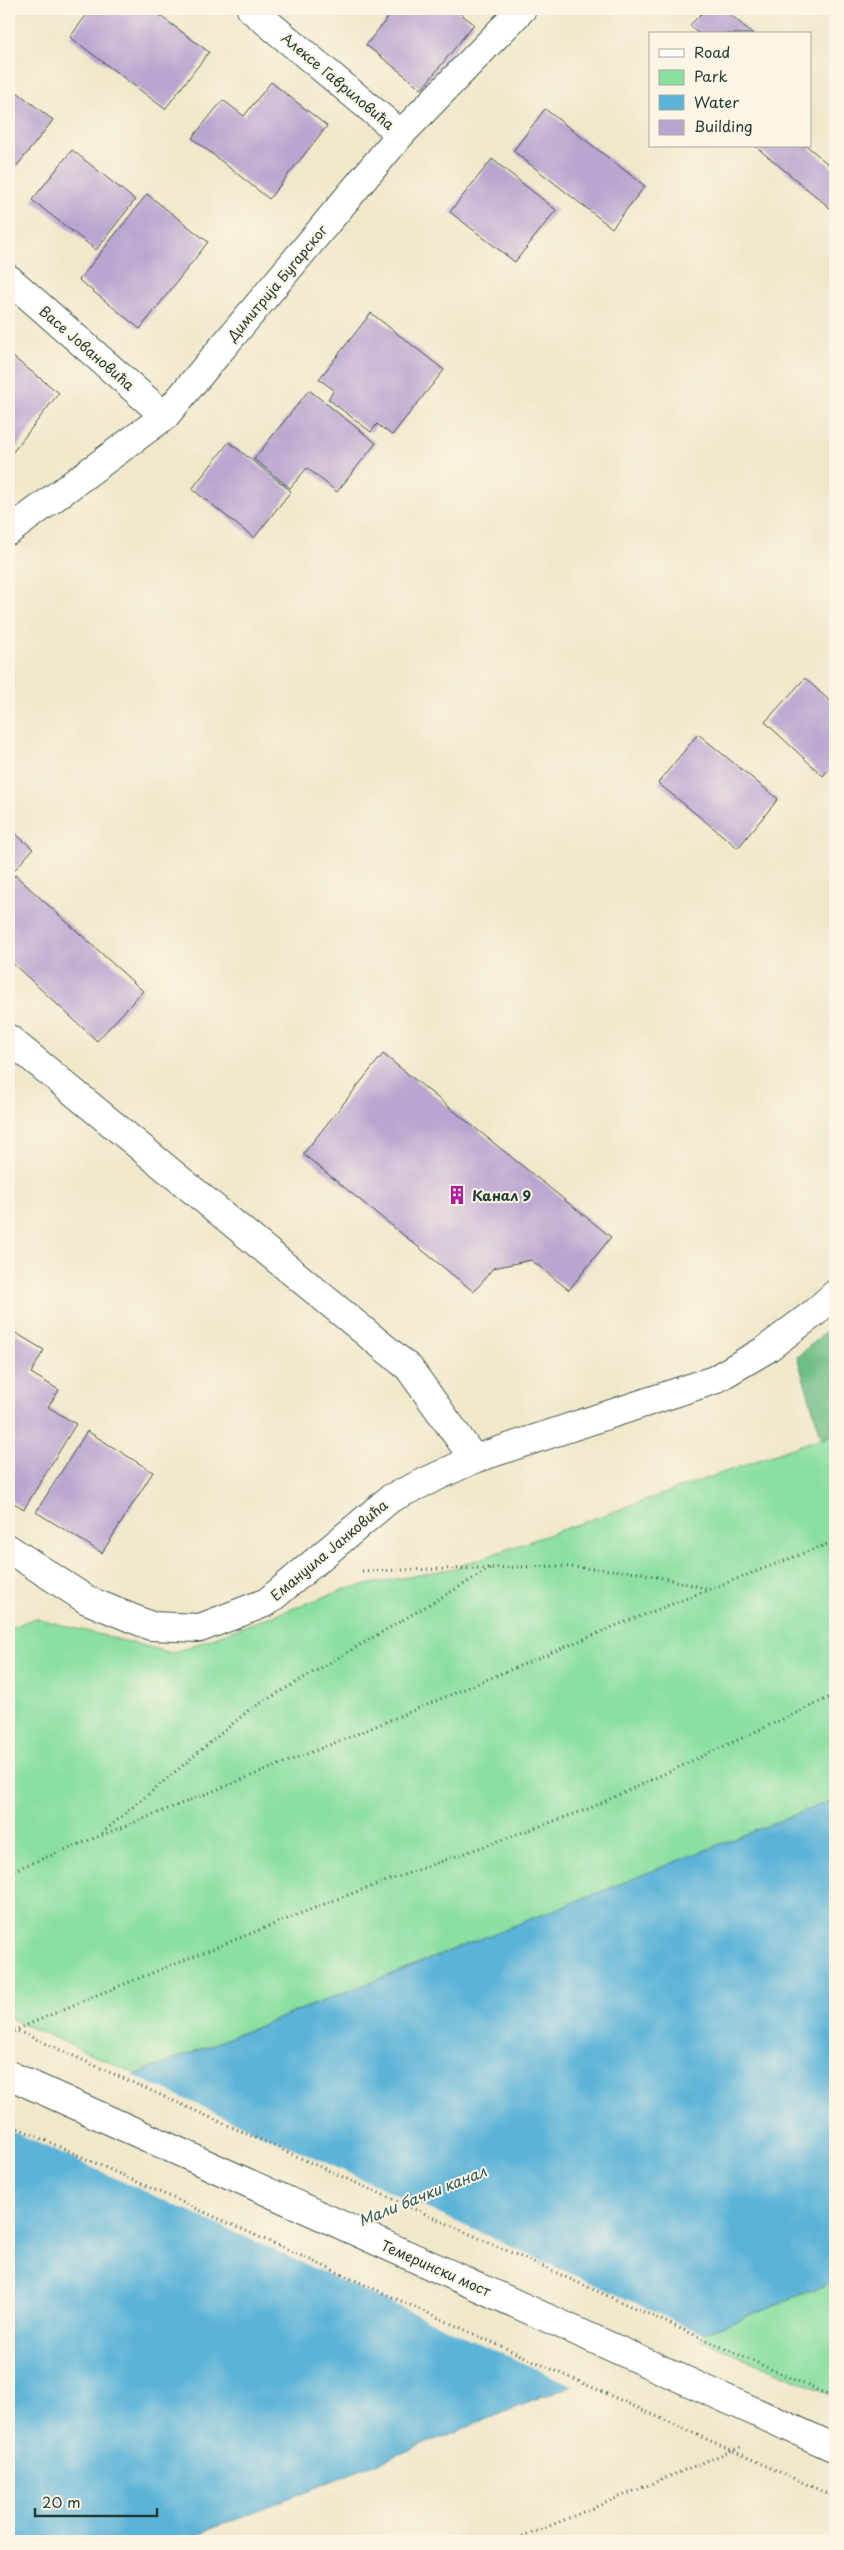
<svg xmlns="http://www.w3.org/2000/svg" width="844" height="2550" viewBox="0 0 844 2550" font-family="'Playpen Sans',sans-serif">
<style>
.green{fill:#8adfa1;stroke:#548e6a}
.forest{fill:#6fbe87;stroke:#477e5e}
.water{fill:#5bb3d8;stroke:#3d7886}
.pier{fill:#f1e8cb}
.building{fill:#baa5d0}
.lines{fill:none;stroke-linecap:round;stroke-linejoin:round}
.minor-casing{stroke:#3e574b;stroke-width:30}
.path{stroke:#3e574b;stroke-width:3;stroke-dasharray:1 4;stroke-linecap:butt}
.minor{stroke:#fff;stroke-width:28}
.secondary-bridge-casing{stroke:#3e574b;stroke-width:30;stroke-linecap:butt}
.path-bridge{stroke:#3e574b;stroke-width:3;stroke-dasharray:1 4;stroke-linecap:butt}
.secondary-bridge{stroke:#fff;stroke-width:28}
.labels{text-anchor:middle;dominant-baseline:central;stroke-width:4;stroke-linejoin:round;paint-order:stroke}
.street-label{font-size:14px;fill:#1f3d34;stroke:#fcf5e5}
.poi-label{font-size:14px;font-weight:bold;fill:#1f3d34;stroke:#fcf5e5;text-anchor:start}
.water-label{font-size:15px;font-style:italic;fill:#2e5a5d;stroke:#fcf5e5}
</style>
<rect width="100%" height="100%" fill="#fcf5e5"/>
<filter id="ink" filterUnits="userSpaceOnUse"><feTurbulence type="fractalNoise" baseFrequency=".02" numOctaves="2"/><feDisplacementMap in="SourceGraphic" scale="10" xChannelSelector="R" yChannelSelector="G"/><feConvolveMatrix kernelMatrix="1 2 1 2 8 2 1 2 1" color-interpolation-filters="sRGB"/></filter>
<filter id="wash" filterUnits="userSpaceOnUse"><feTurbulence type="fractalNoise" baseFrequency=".0096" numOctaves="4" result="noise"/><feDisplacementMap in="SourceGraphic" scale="20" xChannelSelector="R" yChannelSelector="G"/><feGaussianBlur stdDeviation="1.12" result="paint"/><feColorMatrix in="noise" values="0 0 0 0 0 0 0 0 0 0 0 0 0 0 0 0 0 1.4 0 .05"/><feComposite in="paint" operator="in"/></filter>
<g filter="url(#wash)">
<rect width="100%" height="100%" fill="#f1e8cb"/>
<g class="green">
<path d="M835 1433V1799L137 2074 9 2018V1628L35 1618 172 1653 345 1589 454 1568Z"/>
<path d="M835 2281V2396L694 2337Z"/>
</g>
<path class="forest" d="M835 1323V1433L822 1439 797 1357Z"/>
<path class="water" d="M835 1799V2281L181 2541H9V2125Z"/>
<path class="pier" d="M130 2074 706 2335 576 2387 9 2130V2122Z"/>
<g id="blocks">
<g class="building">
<path d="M91 9H151L209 52 165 109 70 37Z"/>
<path d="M395 9H454L474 24 422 89 366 45Z"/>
<path d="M706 9H724L753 34H698L690 25Z"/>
<path d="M271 82 327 126 269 199 192 138 223 100 244 116Z"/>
<path d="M9 86 53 120 9 176Z"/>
<path d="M545 109 645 186 612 228 513 151Z"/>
<path d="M755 146H807L835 170V212Z"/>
<path d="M72 150 135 200 96 250 32 200Z"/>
<path d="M492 159 556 210 515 262 450 212Z"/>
<path d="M147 194 208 242 140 329 79 280Z"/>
<path d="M371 313 444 370 392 435 377 424 371 432 328 399 334 390 319 379Z"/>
<path d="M9 354 59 393 9 457Z"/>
<path d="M309 390 376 443 337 492 307 468 290 488 254 459Z"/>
<path d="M229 442 291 491 254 538 192 489Z"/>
<path d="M805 678 835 706V763L823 776 765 722Z"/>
<path d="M698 734 778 799 738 848 658 783Z"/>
<path d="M9 828 33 849 10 875 9 873Z"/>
<path d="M15 875 143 991 97 1041 9 960V882Z"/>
<path d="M383 1054 611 1237 569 1290 531 1260 493 1268 474 1292 303 1154Z"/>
<path d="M9 1329 44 1350 31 1373 59 1390 48 1407 76 1424 24 1509 9 1500Z"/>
<path d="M87 1431 153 1472 102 1553 36 1512Z"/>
</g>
</g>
</g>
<g filter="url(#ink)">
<use href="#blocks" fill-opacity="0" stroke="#3e574b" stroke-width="1"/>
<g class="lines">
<g class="minor-casing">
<g id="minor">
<path d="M251 9 401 134"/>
<path d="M9 279 165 416"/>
<path d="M9 531 165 416 401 134 522 9"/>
<path d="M9 1039 409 1368 474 1459"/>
<path d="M9 1549 87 1600 151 1626 200 1628 267 1602 391 1498 474 1459 714 1380 765 1350 814 1313 835 1294"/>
</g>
</g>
<g class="path">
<path d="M362 1571 558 1566 637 1572 709 1589"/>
<path d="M102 1833 249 1710 493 1567"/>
<path d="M9 1872 347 1738 615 1626 835 1541"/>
<path d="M9 2033 92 1997 342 1897 588 1809 835 1695"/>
<path d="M513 2541 743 2446"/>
</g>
<use href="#minor" class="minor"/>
<g class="secondary-bridge-casing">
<path id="secondary-bridge" d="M9 2075 835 2448"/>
</g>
<g class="path-bridge">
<path d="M9 2027 835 2398"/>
<path d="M9 2124 835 2497"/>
</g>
<use href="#secondary-bridge" class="secondary-bridge"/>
</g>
</g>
<defs>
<g id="building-bare" transform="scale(1.5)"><path d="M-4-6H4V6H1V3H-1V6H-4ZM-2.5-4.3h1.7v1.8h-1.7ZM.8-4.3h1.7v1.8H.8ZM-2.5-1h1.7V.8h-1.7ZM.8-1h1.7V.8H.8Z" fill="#b5179e" stroke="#fcf5e5" stroke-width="2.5" paint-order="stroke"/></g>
</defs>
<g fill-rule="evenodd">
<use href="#building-bare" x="457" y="1195"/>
</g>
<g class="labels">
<g class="street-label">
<text transform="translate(338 81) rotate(40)">Алексе Гавриловића</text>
<text transform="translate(277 283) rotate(-50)">Димитрија Бугарског</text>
<text transform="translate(87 348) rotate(41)">Васе Јовановића</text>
<text transform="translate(329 1550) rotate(-40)">Емануила Јанковића</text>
<text transform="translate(436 2268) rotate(24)">Темерински мост</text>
</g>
<g class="poi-label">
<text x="472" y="1195">Канал 9</text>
</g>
<g class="water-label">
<text transform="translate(422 2195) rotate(-22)">Мали бачки канал</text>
</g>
</g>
<rect width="844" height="2550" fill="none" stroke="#fcf5e5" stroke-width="30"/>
<rect x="649" y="32" width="162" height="115" fill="#fcf5e5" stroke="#a4ab9e"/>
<rect x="659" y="49" width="25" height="8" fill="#ffffff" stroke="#a4ab9e"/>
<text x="694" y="58" font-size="15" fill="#1f3d34">Road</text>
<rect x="659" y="70" width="25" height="15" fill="#8adfa1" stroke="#a4ab9e"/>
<text x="694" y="82" font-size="15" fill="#1f3d34">Park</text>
<rect x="659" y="95" width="25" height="15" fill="#5bb3d8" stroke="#a4ab9e"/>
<text x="694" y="108" font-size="15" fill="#1f3d34">Water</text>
<rect x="659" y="120" width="25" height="15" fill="#baa5d0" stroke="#a4ab9e"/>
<text x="694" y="132" font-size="15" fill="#1f3d34">Building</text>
<path d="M35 2508v8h122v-8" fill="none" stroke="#1f3d34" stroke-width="2.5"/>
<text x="42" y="2508" font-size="15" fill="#1f3d34" stroke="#fcf5e5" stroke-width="4" paint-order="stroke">20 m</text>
</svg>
